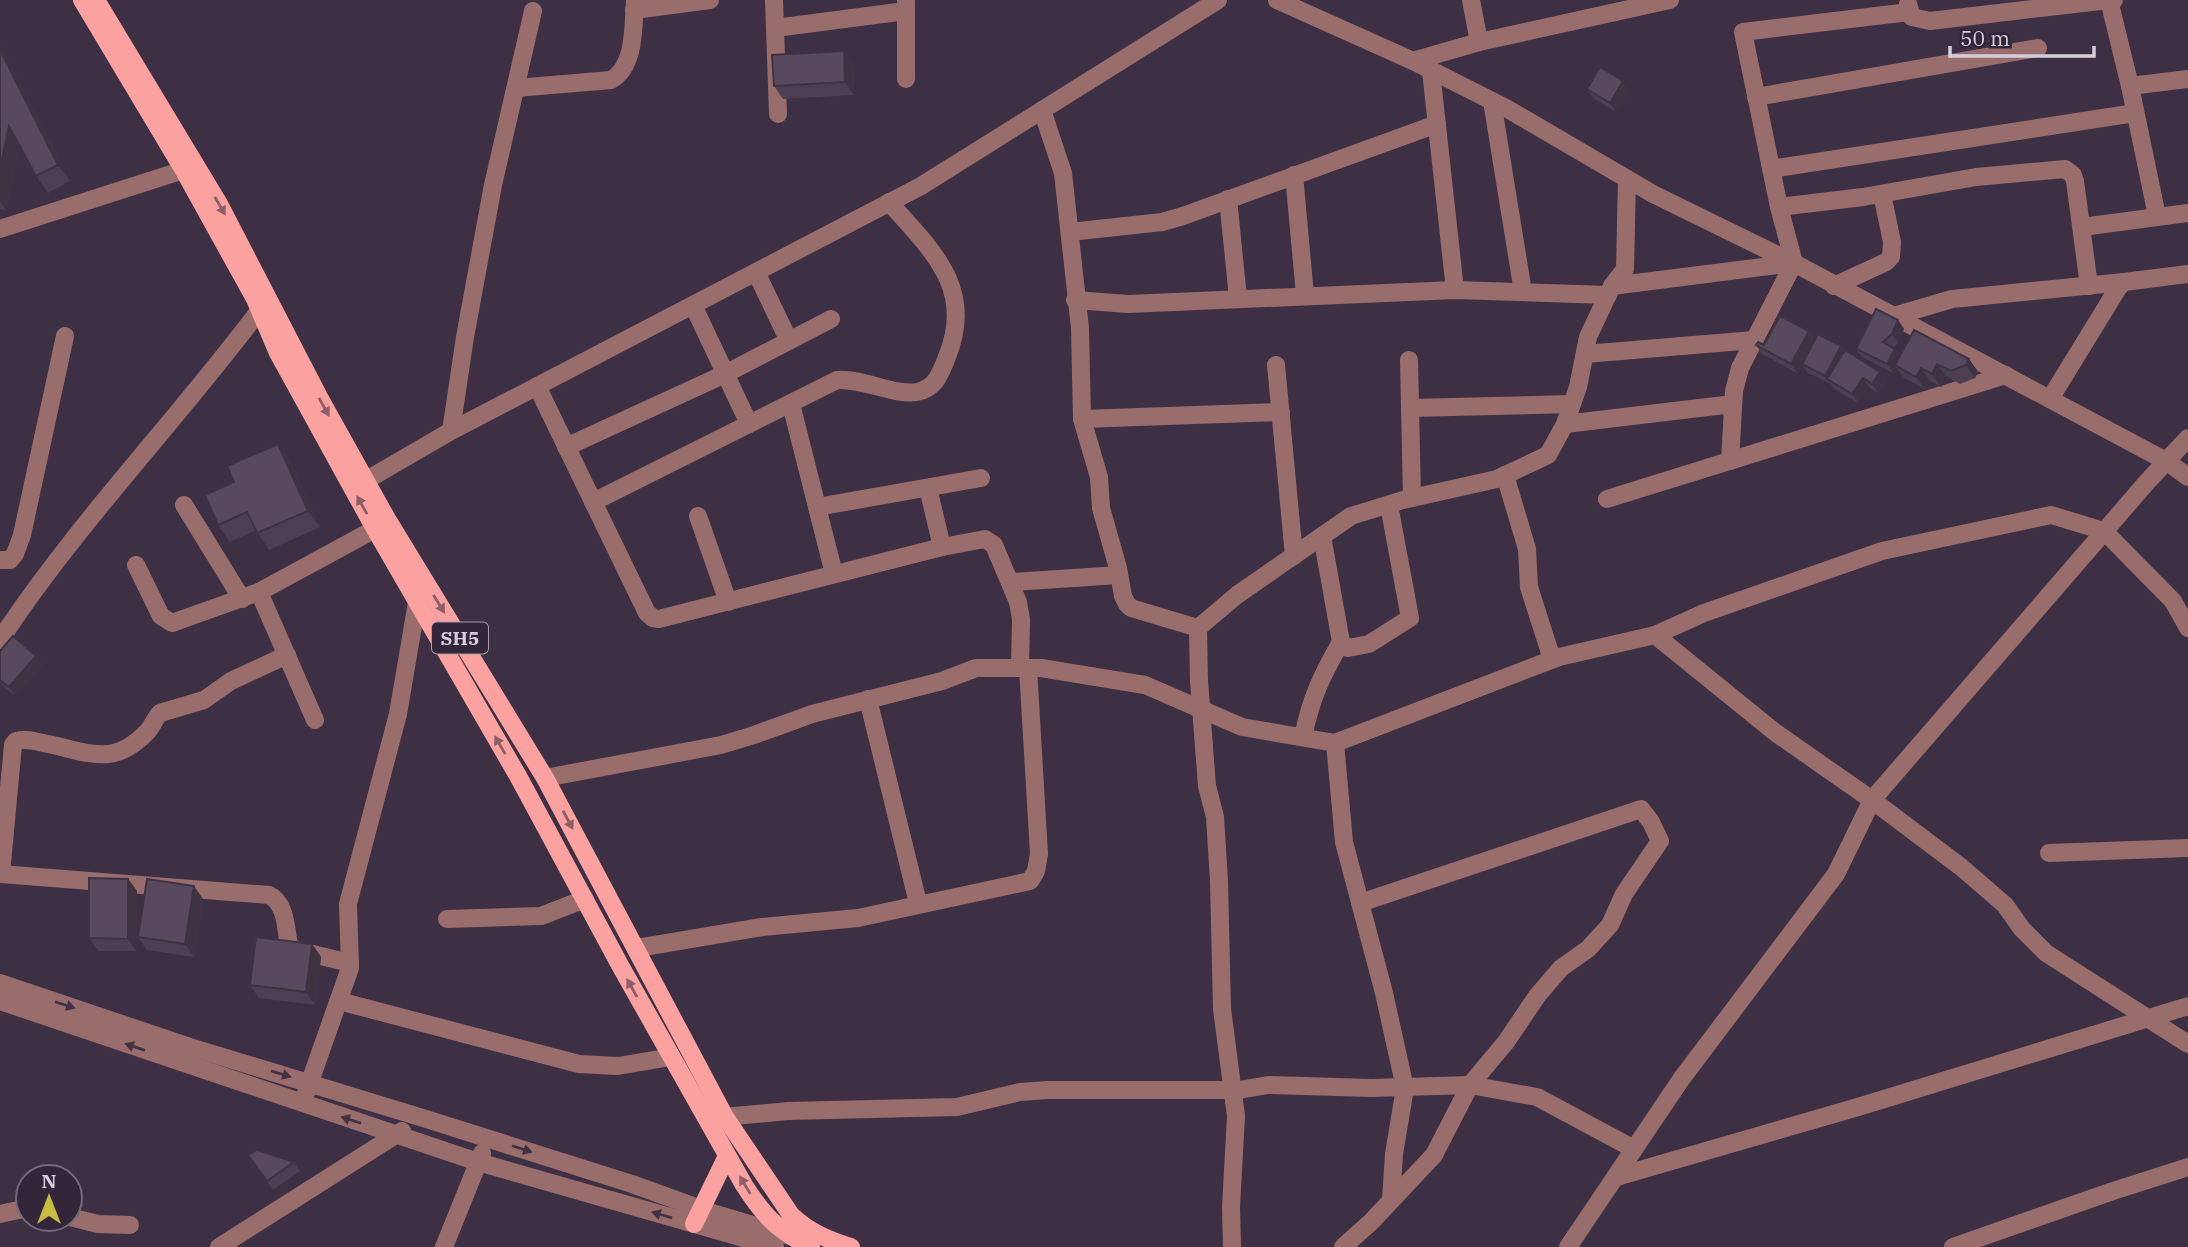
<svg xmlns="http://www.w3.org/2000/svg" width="2188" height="1247" viewBox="0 0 2188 1247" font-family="'IBM Plex Serif',serif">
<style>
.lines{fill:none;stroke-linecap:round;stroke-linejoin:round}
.minor{stroke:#996d6c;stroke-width:18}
.major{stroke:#fba2a0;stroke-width:18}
.wall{fill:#4d3f52}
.shaded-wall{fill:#3e3342}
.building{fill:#59495f;stroke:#3e3342;stroke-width:2}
.oneway{fill:#8d5e68}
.oneway2{fill:#423142}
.labels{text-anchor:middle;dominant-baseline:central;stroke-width:7;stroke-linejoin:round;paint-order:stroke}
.shield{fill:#33263a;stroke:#a59bab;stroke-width:2}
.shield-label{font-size:19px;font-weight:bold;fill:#d6cddb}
</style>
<rect width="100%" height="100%" fill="#3d3044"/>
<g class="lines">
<g class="minor">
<path d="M774 0 778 114"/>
<path d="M1277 0 1413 61 1506 108 1653 194 1794 263 2166 461 2188 477"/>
<path d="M1471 0 1479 42"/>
<path d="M2114 0H2109L2130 86 2157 216"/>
<path d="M1908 4 1912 17 1930 21 2109 0"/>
<path d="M634 10 710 0"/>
<path d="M775 28 906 11"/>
<path d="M1413 61 1479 42 1670 0"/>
<path d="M1431 71 1455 290"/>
<path d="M906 79V2"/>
<path d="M2130 86 2188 79"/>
<path d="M516 88 611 80C636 66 633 25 635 0"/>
<path d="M1756 97 2038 48"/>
<path d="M1492 101 1523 292"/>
<path d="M1042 110 1063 173 1080 328 1082 419 1099 477 1101 508 1118 568 1123 596 1127 604 1131 608 1198 628"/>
<path d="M1771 169 2135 113"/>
<path d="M1294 175 1305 295"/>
<path d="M1228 199 1238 298"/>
<path d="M1779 207 1863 197 1976 177 2065 169 2073 175 2075 181 2089 286"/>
<path d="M2082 227 2188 213"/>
<path d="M0 229 196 166"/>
<path d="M1070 232 1162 222 1183 216 1437 124"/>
<path d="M756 272 789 341"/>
<path d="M1612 286 1794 263"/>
<path d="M1834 286 1886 262 1891 257 1892 242 1882 194"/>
<path d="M1075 300 1128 304 1455 290 1608 295"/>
<path d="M693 305 749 424"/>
<path d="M1894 316 1952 299 2124 282"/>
<path d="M1585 354 1754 340"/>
<path d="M1409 360 1412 498"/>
<path d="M1276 365 1294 556"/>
<path d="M537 386 647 613 653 618 659 619 942 547 985 539 994 545 1018 602 1021 619 1020 668"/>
<path d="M2050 399 2118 288 2124 282 2188 274"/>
<path d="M791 404 834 574"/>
<path d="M1410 408 1572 404"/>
<path d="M1082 419 1281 412"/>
<path d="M1565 424 1733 404"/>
<path d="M451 431 465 337 493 185 533 11"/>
<path d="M566 447 725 374 831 319"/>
<path d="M1730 461 1734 391 1740 368 1794 263 1779 207 1743 32 1909 12"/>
<path d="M1505 475 1527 549 1529 587 1552 659"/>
<path d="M365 481 451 431 921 186 1218 0"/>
<path d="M928 488 942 547"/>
<path d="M1607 499 2006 375"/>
<path d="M593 502 837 380C862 378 895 396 917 392 936 388 940 374 947 357 975 288 932 251 889 202"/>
<path d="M184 505 242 599"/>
<path d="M817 507 981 478"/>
<path d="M698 516 728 602"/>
<path d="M1322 536 1341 642 1348 648 1369 644 1410 618 1389 505"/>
<path d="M0 560H10L15 554 22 535 65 336"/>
<path d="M136 565 161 616 172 623 259 592 375 529"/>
<path d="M1011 582 1119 575"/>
<path d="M259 592 315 720"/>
<path d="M1655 635 1776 733 1872 800 1961 867 2005 905 2022 929 2046 953 2188 1044"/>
<path d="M0 640C80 519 182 415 268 299"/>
<path d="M868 699 918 903"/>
<path d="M1303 737C1311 698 1321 677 1341 642"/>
<path d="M1335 743 1344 842 1384 993 1405 1088 1394 1154 1391 1200"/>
<path d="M545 778 721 745 754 735 812 714 942 681 976 668H1041L1145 685 1242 727 1335 743 1559 657 1655 635 1704 613 1882 551 2051 515 2104 531 2173 601 2188 628"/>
<path d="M2049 853 2188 848"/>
<path d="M0 874 269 895C286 903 286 929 289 946L296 950 350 963"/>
<path d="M1 874 13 745 16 741C26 738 38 742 48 744 91 753 114 767 148 731 153 725 155 718 160 713L204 700 231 681 287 655"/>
<path d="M447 919 541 916 585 899"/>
<path d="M637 948 762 927 858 918 1030 881 1036 871 1039 854 1028 668"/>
<path d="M0 983 190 1047 423 1118 632 1184 712 1213 790 1236"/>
<path d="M0 1001 478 1162 775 1247"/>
<path d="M339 1001 579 1064 618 1066 671 1057"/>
<path d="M306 1093 350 968 348 904 398 714 417 602"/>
<path d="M713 1118 788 1111 957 1107 1020 1092 1048 1090H1239L1268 1085 1371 1088 1470 1085 1537 1097 1634 1149"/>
<path d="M1616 1177 1858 1107 2188 1006"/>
<path d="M0 1214 28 1208"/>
<path d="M70 1217 98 1224 130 1225"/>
<path d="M219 1247 402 1131"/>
<path d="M444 1247 482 1153"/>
<path d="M1232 1247 1231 1207 1236 1116 1222 1009 1219 881 1215 817 1207 786 1199 681 1198 628 1237 595 1351 516 1403 500 1497 479 1548 455 1565 424 1578 387 1588 337 1612 286 1625 269 1627 179"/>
<path d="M1343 1247 1371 1222 1434 1155 1470 1085 1506 1042 1537 996 1561 968 1588 949 1610 925 1624 894 1660 841 1651 822 1641 809 1360 903"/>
<path d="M1568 1247 1682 1078 1836 874 1872 800 2147 482 2188 438"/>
<path d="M1953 1247 2113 1191 2188 1167"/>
</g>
<g class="major">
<path d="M82 0 183 169 255 299 278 353 375 529 518 776 621 967 744 1185C763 1215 778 1231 811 1247"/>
<path d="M96 0 219 204 320 399 387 519 545 778 725 1117 791 1215C809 1232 828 1240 851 1247"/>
<path d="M694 1224 727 1156"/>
</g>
</g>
<g class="wall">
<path d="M0 45 70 181 48 193 36 176 20 146 6 211 0 209Z"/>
<path d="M844 51 853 64 854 95 783 99 774 86Z"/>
<path d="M1587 89 1629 90 1616 112 1593 98Z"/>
<path d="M1898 320 1904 329 1898 343 1893 347 1895 349 1900 356 1969 359 1978 372 1975 378 1960 384 1946 376 1941 387 1930 381 1925 389 1904 378 1896 367 1893 373 1862 357 1856 349Z"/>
<path d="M1809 331 1815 340 1841 346 1845 351 1880 372 1886 380 1878 393 1869 387 1858 403 1833 388 1831 384 1808 373 1802 364 1797 373 1762 354 1756 345H1764Z"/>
<path d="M278 444 290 461 320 527 269 550 256 530 230 542 218 525 234 482Z"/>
<path d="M0 651 36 656 42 665 15 696 0 683Z"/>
<path d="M128 879 137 891 136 951H98L89 938Z"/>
<path d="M203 899 194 957 147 950 138 937Z"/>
<path d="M312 944 321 957 315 1005 259 998 250 985Z"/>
<path d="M248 1155 294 1162 300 1171 273 1190Z"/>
</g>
<g class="shaded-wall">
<path d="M0 45 2 48 70 181 58 165 0 50Z"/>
<path d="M844 51 853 64 854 95 845 82Z"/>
<path d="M1623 81 1629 90 1616 112 1610 103Z"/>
<path d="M9 126 21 143 6 211 0 201V168Z"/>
<path d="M1898 320 1904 329 1898 343 1892 334Z"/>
<path d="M1809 331 1815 340 1797 373 1791 364Z"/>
<path d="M1841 346 1847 355 1827 379 1831 385 1825 376Z"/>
<path d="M1895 349 1901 357 1893 373 1887 364Z"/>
<path d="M1969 359 1978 372 1975 378 1966 365Z"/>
<path d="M1937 364 1946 376 1941 387 1932 374Z"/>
<path d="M1921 368 1930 381 1925 389 1916 377Z"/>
<path d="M1880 372 1886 380 1878 393 1872 384Z"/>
<path d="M1863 378 1869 387 1858 403 1852 394Z"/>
<path d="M278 444 290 461 320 527 308 511Z"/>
<path d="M36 656 42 665 15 696 9 687Z"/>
<path d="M128 879 137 891 136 951 128 939Z"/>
<path d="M194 886 203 899 194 957 185 944Z"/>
<path d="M312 944 321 957 315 1005 306 992Z"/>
</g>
<g class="building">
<path d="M0 50 58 165 36 176 9 126 0 168Z"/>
<path d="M844 51 845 82 774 86 772 55Z"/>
<path d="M1600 67 1623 81 1610 103 1587 89Z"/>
<path d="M1876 309 1898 320 1892 334 1883 342 1895 349 1887 364 1856 349Z"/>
<path d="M1780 316 1809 331 1791 364 1756 345 1758 342 1764 345Z"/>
<path d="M1914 330 1969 359 1966 365 1951 371 1937 364 1932 374 1921 368 1916 377 1895 365Z"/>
<path d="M1818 334 1841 346 1825 376 1802 364Z"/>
<path d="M1845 350 1880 372 1872 384 1863 378 1852 394 1827 379Z"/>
<path d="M278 444 308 511 257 533 247 512 218 525 205 495 234 482 227 466Z"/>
<path d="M13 636 36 656 9 687 0 680V651Z"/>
<path d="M89 878 128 879V939L89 938Z"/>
<path d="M147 879 194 886 185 944 138 937Z"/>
<path d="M256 937 312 944 306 992 250 985Z"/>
<path d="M257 1150 294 1162 267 1181 248 1155Z"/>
</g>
<defs><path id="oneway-solid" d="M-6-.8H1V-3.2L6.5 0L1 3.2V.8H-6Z" transform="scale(1.75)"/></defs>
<g class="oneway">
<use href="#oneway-solid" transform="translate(220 206) rotate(60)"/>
<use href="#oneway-solid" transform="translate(324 407) rotate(61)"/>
<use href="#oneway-solid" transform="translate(362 505) rotate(-119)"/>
<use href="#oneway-solid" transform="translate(439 604) rotate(58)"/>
<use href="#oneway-solid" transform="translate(500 745) rotate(-120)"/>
<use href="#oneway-solid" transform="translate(568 820) rotate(62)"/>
<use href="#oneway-solid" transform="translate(632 988) rotate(-119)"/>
<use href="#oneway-solid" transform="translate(745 1185) rotate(-121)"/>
</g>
<g class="oneway2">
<use href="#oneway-solid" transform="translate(65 1005) rotate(18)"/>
<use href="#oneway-solid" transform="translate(135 1047) rotate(-161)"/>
<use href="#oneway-solid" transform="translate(281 1074) rotate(17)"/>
<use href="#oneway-solid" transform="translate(351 1120) rotate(-162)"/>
<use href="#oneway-solid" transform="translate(522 1149) rotate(18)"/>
<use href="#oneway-solid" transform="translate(662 1215) rotate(-164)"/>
</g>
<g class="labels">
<rect class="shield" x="432" y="622.5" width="56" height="31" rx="5"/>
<g class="shield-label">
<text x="460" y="638">SH5</text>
</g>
</g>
<g transform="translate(49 1198)"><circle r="33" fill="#33263a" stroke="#74697a" stroke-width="2"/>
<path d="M0-5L12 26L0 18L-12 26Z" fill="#c6bc3d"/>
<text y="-10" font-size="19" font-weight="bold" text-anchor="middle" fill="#d6cddb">N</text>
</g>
<path d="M1950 46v10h144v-10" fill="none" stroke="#d6cddb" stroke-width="3.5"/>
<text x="1960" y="46" font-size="21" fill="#d6cddb" stroke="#33263a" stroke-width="5" paint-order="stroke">50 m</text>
</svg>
